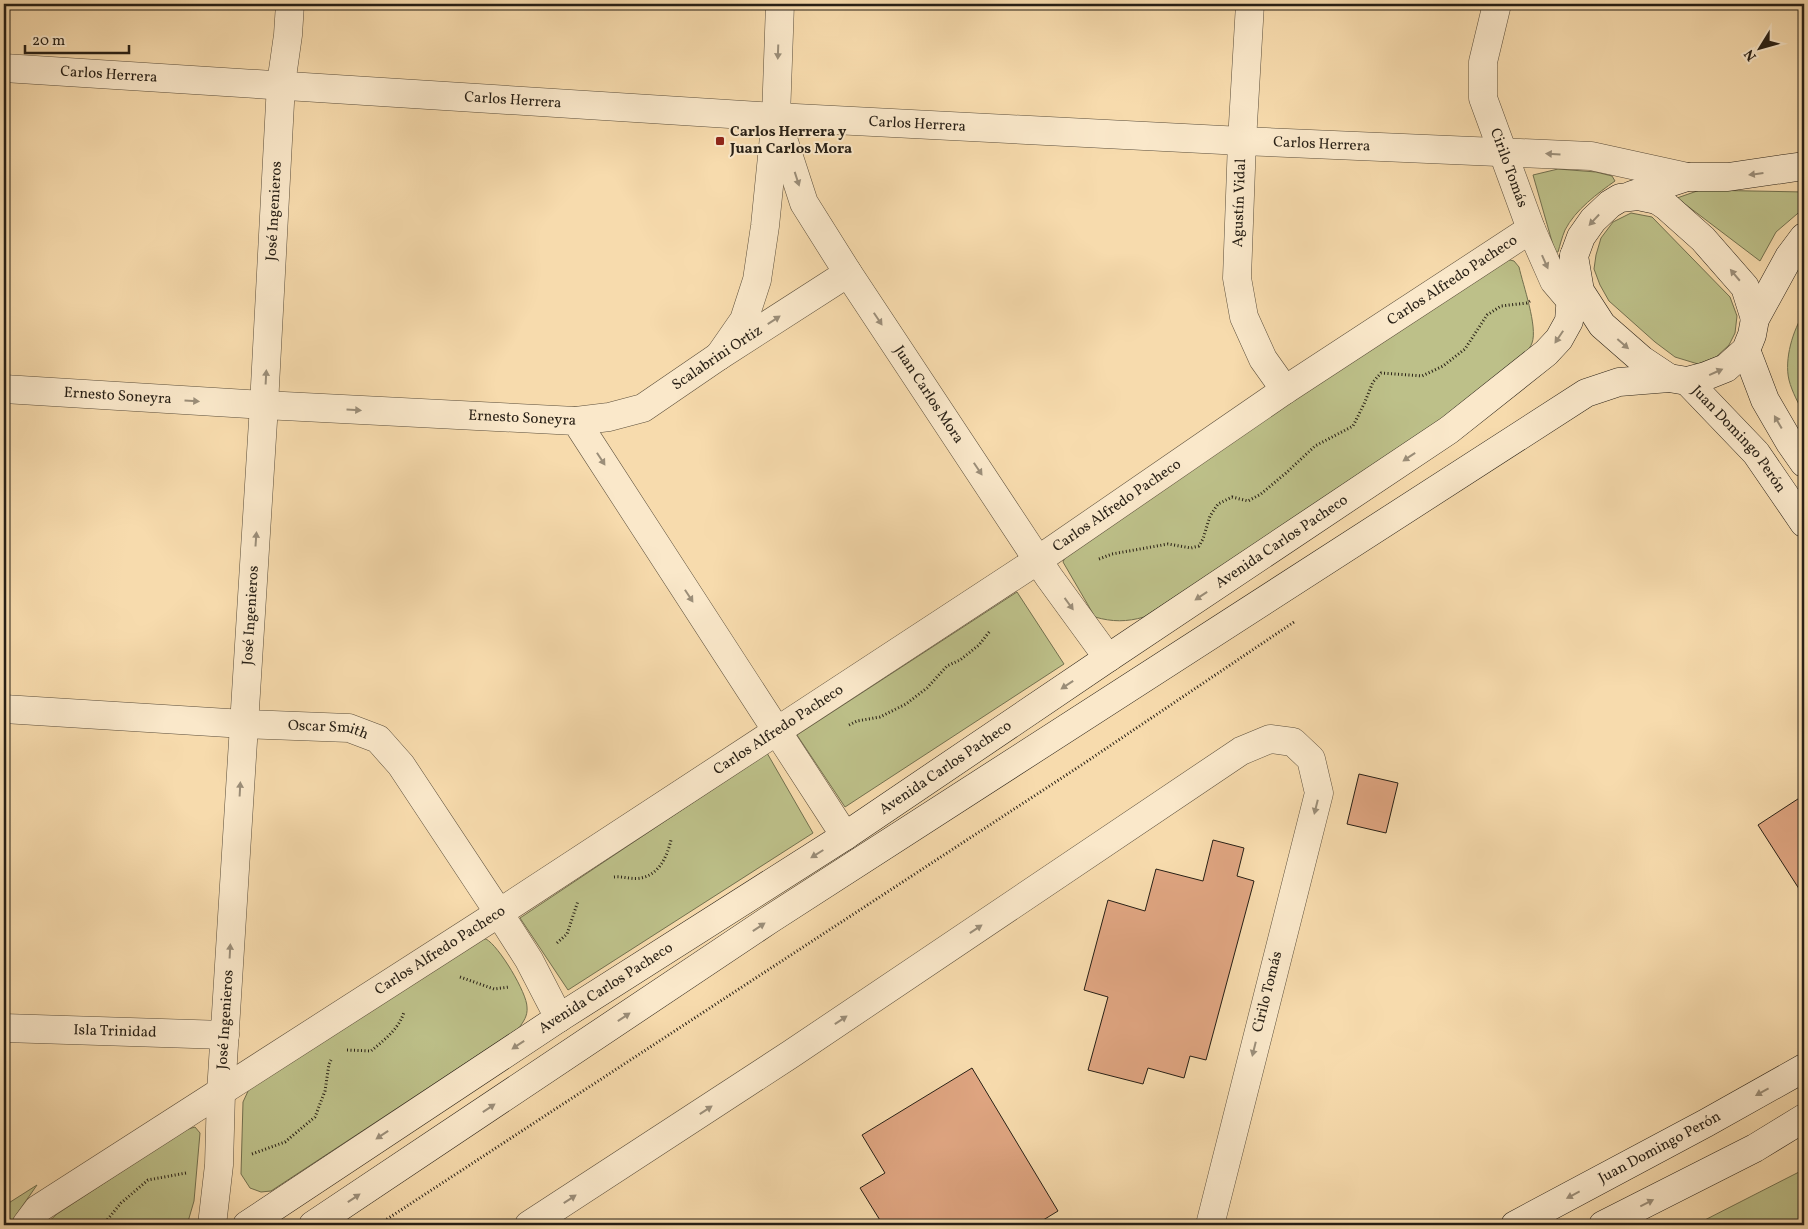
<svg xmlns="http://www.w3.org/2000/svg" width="1808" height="1229" viewBox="0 0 1808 1229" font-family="Vollkorn,serif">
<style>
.green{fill:#bdc089;stroke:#72704f}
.building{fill:#dfa581;stroke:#271f15}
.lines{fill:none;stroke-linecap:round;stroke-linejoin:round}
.street-casing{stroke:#5b4e3b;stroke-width:29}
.secondary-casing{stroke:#271f15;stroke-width:29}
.path{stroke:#271f15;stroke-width:3;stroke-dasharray:1 2.5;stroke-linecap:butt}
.street{stroke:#fae8ca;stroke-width:28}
.secondary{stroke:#fae8ca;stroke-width:28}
.oneway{fill:#9b8e79}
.poi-dot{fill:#8f2418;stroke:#fae8ca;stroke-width:2}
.labels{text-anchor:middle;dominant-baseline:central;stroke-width:4;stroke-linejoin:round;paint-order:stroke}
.street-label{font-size:15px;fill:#271f15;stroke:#fae8ca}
.poi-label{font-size:15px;font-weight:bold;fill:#271f15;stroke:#fae8ca;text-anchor:start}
</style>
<rect width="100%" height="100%" fill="#f7dbad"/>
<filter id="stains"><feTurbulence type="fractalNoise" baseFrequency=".004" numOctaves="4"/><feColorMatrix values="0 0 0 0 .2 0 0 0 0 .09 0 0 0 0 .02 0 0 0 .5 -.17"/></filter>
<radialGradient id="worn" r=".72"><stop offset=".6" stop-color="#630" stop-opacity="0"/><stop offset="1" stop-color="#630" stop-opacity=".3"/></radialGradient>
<g class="green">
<path d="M1558 169 1596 172 1612 176 1615 181C1598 193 1575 210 1565 230 1562 237 1560 245 1558 252H1555L1533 175Z"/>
<path d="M1700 190 1804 192V208L1776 232 1760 261 1677 198Z"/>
<path d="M1631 213 1652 217 1730 297 1737 316 1735 333 1729 345 1716 357 1698 364 1675 357 1655 342 1609 301 1600 285 1594 269 1596 255 1601 238 1613 222Z"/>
<path d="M1506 259 1514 261 1519 267C1523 285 1538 327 1532 343 1527 357 1500 380 1488 392L1144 617C1127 622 1112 622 1095 617L1063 562 1068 550Z"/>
<path d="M1804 313V415C1799 404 1792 392 1789 380 1784 359 1793 330 1804 313Z"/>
<path d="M1017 592 1064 664 845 807 797 735Z"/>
<path d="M767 753 813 833 568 990 520 918Z"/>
<path d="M481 939H486C499 946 527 993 527 1007 528 1016 523 1022 519 1028L271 1191 261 1192 250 1188 241 1174 243 1102 249 1089Z"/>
<path d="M195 1127 200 1133 194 1201 187 1225H45L57 1214 185 1130Z"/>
<path d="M1804 1169V1225H1695L1799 1172Z"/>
<path d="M37 1185 9 1225H4V1206Z"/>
</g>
<g class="building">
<path d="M1359 774 1398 783 1386 833 1347 824Z"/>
<path d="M1804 795V895H1803L1758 825Z"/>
<path d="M1213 840 1244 848 1237 876 1254 881 1206 1060 1190 1056 1184 1078 1148 1068 1143 1084 1088 1070 1108 997 1084 990 1108 900 1145 911 1156 869 1203 881Z"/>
<path d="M972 1068 1058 1211 1035 1225H883L860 1188 885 1173 862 1135Z"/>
</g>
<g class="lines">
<g class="street-casing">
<g id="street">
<path d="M1250 4 1242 141 1237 278 1244 317 1263 359 1285 390"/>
<path id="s1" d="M1497 4 1483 62V98L1531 229 1554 281 1571 301 1587 307"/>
<path id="s2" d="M4 68 776 117 1242 141 1591 156 1687 177"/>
<path id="s3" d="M776 117 804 203 848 273 1049 577 1108 658"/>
<path d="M719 356 744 320 757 280 765 226 776 117 780 4"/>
<path id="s4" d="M4 389 264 405 576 421 845 836"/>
<path id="s5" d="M576 421 609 417 643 408 719 356 848 273"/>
<path id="s6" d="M4 709 244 724 349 728 378 739 401 765 499 913 529 960 559 1018"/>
<path id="s7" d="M4 1028 225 1035"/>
<path id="s8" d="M26 1225 38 1209 499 913 1038 560 1285 390 1531 229"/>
<path id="s9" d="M212 1225 219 1165 221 1093 264 405 281 84 288 35 290 4"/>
<path d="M529 1225 791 1054 1241 751 1270 739 1293 742 1311 759 1319 793 1210 1225"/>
</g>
</g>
<g class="secondary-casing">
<g id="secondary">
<path d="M1632 195 1687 177H1728L1804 166"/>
<path d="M1746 350 1765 400 1790 443 1804 463"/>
<path d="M1669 378 1642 360 1602 325 1580 291 1574 256 1581 237 1593 220 1610 204 1620 198 1638 196 1657 200 1666 206 1703 239 1745 287 1755 319"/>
<path id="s10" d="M1687 381 1756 453 1804 523"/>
<path id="s11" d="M247 1225 559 1018 845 836 1108 658 1449 430 1546 353 1559 339 1569 321 1574 256"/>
<path d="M313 1225 769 920 1586 393 1619 382 1669 378 1687 381 1706 376 1726 368 1746 350 1752 335 1755 319 1789 257 1804 237"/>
<path id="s12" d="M1515 1225 1706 1123 1804 1068"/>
<path d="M1603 1225 1755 1148 1804 1118"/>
</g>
</g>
<g class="path">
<path d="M1099 559 1112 554 1168 544 1191 548 1199 546 1203 539 1210 516 1218 504 1232 497 1248 501 1261 494 1286 473 1315 446 1353 426 1364 404 1373 382 1381 373 1422 376 1443 366 1465 349 1487 315 1501 306 1527 303 1530 301"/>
<path d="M849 725 857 721 880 717 906 704 927 688 947 666 960 660 979 645 990 631"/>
<path d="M614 877C623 876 633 880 641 878 660 874 667 856 671 840"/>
<path d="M557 943 567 934 578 901"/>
<path d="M460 977 494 989 509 987"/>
<path d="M347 1050 371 1051C384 1040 399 1029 404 1012"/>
<path d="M252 1154 285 1142 315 1117 325 1091 329 1064 331 1060"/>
<path d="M103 1225 121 1203 148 1180 186 1173"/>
<path d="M378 1225 1080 766 1294 622"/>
</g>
<use href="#street" class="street"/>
<use href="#secondary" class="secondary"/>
</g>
<defs><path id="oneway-solid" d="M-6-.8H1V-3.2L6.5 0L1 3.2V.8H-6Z" transform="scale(1.25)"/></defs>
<g class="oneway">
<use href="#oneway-solid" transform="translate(778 52) rotate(92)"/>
<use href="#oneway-solid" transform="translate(1553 154) rotate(-177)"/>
<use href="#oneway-solid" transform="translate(1756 174) rotate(173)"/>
<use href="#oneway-solid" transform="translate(797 179) rotate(72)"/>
<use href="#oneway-solid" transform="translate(1594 220) rotate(133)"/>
<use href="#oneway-solid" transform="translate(1545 262) rotate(66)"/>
<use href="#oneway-solid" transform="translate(1735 275) rotate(-130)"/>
<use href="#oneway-solid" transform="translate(878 319) rotate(56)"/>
<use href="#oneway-solid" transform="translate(774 320) rotate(-33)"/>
<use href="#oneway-solid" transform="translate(1559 337) rotate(124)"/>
<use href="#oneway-solid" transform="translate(1623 344) rotate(41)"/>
<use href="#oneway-solid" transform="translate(1716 372) rotate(-24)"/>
<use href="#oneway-solid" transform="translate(266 377) rotate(-87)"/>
<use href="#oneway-solid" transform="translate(192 401) rotate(3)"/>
<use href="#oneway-solid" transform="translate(354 410) rotate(3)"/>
<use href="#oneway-solid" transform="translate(1778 422) rotate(-120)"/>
<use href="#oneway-solid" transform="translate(1409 457) rotate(146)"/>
<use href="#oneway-solid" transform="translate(601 459) rotate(57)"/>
<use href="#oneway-solid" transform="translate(978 469) rotate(56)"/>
<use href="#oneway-solid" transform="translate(256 539) rotate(-86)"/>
<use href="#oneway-solid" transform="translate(689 596) rotate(57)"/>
<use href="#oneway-solid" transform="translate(1201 596) rotate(146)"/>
<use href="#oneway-solid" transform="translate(1069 604) rotate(54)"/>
<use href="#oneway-solid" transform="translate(1067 685) rotate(146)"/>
<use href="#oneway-solid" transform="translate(240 789) rotate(-87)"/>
<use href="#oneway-solid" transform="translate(1316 807) rotate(104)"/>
<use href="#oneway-solid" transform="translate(817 854) rotate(148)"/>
<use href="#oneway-solid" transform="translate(759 927) rotate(-34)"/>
<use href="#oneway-solid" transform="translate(976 929) rotate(-34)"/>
<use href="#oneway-solid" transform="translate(230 951) rotate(-87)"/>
<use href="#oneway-solid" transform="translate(624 1017) rotate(-34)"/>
<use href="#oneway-solid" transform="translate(841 1020) rotate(-34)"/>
<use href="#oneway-solid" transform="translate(518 1045) rotate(146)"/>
<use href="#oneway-solid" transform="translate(1254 1049) rotate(104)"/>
<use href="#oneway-solid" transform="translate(1762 1092) rotate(151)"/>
<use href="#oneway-solid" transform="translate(489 1108) rotate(-34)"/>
<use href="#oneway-solid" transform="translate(706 1110) rotate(-33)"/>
<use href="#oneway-solid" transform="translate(382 1135) rotate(146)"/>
<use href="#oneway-solid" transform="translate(1573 1195) rotate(152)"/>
<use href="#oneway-solid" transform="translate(354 1198) rotate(-34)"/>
<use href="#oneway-solid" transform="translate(570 1199) rotate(-33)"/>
<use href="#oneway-solid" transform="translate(1647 1203) rotate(-27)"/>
</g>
<rect class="poi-dot" x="715" y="136" width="10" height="10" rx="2.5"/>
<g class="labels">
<g class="street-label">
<text stroke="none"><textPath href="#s2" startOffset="105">Carlos Herrera</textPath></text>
<text stroke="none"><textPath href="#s2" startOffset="510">Carlos Herrera</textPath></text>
<text stroke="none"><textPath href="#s2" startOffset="915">Carlos Herrera</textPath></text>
<text stroke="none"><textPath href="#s2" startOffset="1320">Carlos Herrera</textPath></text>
<text stroke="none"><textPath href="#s1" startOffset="170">Cirilo Tomás</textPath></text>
<text transform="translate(1240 203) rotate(-88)">Agustín Vidal</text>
<text stroke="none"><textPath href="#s9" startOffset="1016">José Ingenieros</textPath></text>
<text stroke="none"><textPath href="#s8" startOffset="1712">Carlos Alfredo Pacheco</textPath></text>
<text stroke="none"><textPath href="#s5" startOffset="158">Scalabrini Ortiz</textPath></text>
<text stroke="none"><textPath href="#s3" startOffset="319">Juan Carlos Mora</textPath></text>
<text stroke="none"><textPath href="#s4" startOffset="114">Ernesto Soneyra</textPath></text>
<text stroke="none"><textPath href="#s4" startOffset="519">Ernesto Soneyra</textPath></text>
<text stroke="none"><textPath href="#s10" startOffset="78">Juan Domingo Perón</textPath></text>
<text stroke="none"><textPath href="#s8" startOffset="1308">Carlos Alfredo Pacheco</textPath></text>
<text stroke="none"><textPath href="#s11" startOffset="1240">Avenida Carlos Pacheco</textPath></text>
<text stroke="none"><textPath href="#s9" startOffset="611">José Ingenieros</textPath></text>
<text stroke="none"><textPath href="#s8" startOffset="902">Carlos Alfredo Pacheco</textPath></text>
<text stroke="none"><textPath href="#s6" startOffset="325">Oscar Smith</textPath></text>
<text stroke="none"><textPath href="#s11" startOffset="835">Avenida Carlos Pacheco</textPath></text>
<text stroke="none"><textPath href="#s8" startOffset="498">Carlos Alfredo Pacheco</textPath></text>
<text stroke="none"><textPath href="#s11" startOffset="430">Avenida Carlos Pacheco</textPath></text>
<text transform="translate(1268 992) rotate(-76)">Cirilo Tomás</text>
<text stroke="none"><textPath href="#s9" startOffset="206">José Ingenieros</textPath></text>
<text stroke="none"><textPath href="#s7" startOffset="111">Isla Trinidad</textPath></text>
<text stroke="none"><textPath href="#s12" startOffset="164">Juan Domingo Perón</textPath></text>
</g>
<g class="poi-label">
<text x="730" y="132">Carlos Herrera y<tspan x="730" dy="17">Juan Carlos Mora</tspan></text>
</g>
</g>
<rect width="1808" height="1229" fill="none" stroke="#f7dbad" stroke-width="20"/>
<rect x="5" y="5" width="1798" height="1219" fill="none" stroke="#271f15" stroke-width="2.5"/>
<rect x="10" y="10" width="1788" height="1209" fill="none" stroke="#271f15"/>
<g transform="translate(1760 48) rotate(233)" stroke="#fae8ca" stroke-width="4" paint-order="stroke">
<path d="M0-4L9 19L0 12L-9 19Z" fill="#271f15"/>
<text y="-8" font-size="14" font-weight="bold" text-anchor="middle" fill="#271f15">N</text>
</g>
<path d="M25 45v8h104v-8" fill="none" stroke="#271f15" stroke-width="2.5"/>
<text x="32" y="45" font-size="15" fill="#271f15" stroke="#fae8ca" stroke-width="4" paint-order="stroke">20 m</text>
<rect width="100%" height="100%" filter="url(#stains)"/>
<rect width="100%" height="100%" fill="url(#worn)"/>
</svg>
